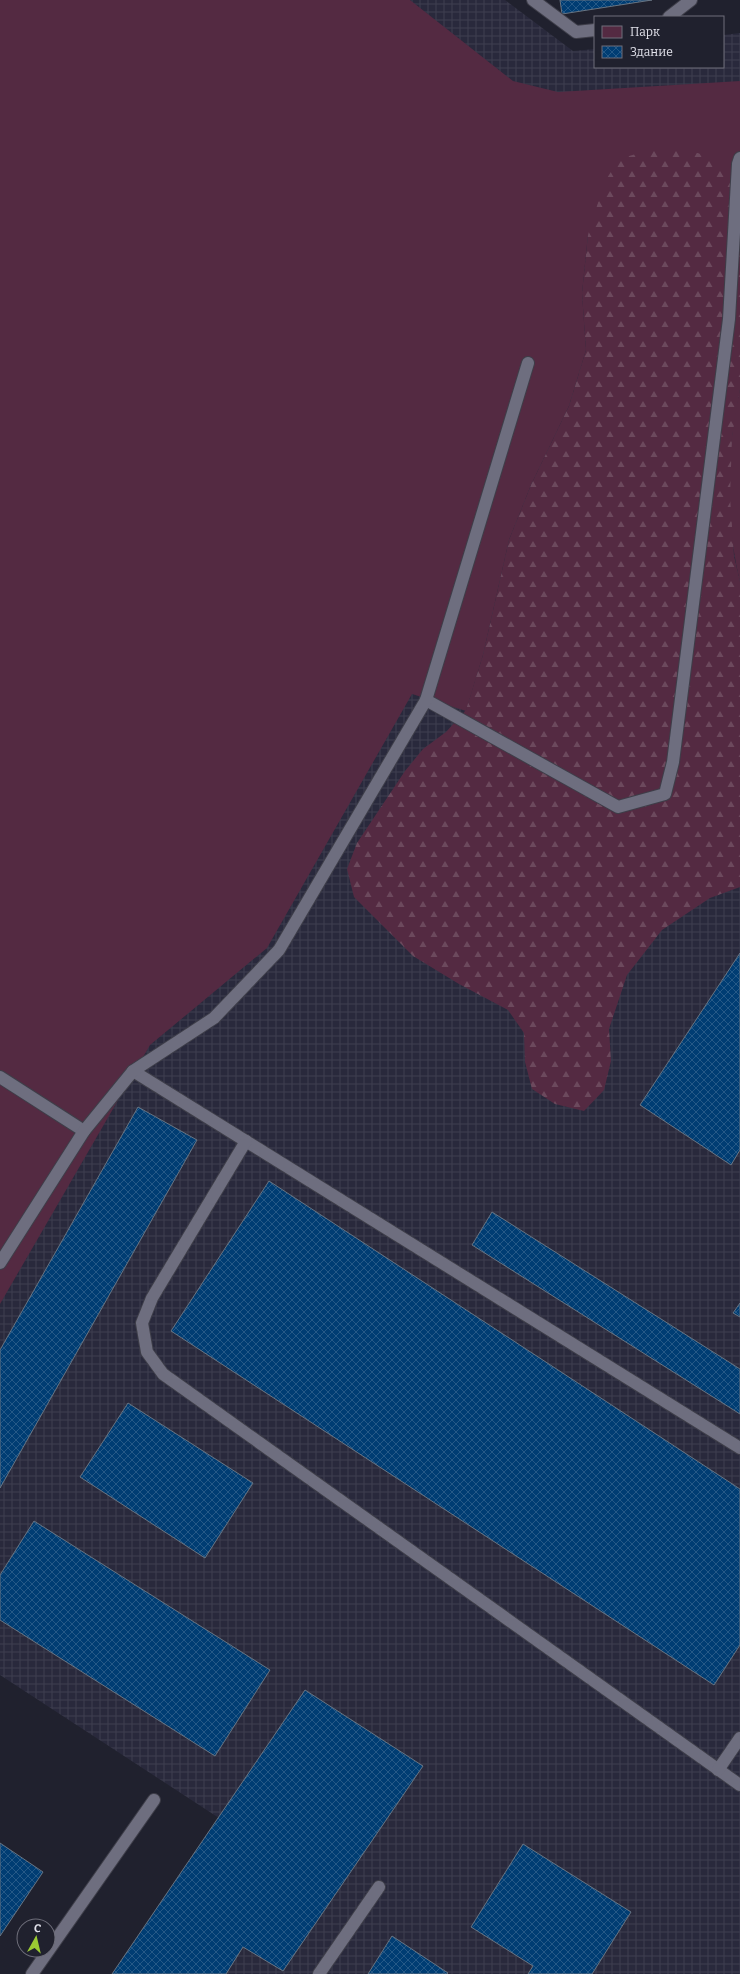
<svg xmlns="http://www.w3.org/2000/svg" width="740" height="1974" viewBox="0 0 740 1974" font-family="Bitter,serif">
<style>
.industrial{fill:url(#industrial-grid)}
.green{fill:#542a42}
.forest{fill:url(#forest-firs)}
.building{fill:url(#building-cross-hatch);stroke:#687482}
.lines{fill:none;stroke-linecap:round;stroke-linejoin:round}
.service-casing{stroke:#3e3e49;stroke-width:14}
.service{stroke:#6e6e7f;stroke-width:12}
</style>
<defs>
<pattern id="industrial-grid" width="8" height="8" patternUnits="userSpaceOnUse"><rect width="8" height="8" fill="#29293c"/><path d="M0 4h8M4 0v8" fill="none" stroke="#3e3e4f"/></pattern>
<pattern id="forest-firs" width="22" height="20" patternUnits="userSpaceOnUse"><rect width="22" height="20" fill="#542a42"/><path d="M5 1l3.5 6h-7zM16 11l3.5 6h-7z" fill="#6c495d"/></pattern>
<pattern id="building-cross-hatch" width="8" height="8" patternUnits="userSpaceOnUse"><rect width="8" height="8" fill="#003d73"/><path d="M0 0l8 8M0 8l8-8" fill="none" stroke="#255987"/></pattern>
</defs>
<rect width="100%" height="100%" fill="#20212e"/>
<path class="industrial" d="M0 0H505L573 51 595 49V67H723V35L740 33V1974H112L219 1818 0 1675Z"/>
<g class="green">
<path d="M0 0H410L513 81 558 92 740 81V186L588 235 582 293 586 350 569 406 531 485 509 540 483 655 466 711 412 694 267 948 150 1045 0 1304Z"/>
<path d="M740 389V582C725 520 726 451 740 389Z"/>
</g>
<path class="forest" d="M678 148 709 156 740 186V389L732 437 730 497 734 556 740 582V887L710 898 662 930 627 975 609 1029 611 1061 604 1090 584 1111 555 1104 532 1089 525 1062 524 1033 508 1010 459 984 413 956 354 897 347 869 357 843 405 771 423 749 446 732 466 710 483 655 509 540 531 485 569 406 586 350 582 293 588 235 604 183 619 159 646 151Z"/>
<g class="building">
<path d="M560 0H652L562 14Z"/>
<path d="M740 953V1150L731 1165 640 1105Z"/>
<path d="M138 1107 197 1140 0 1488V1350Z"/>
<path d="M269 1181 740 1489V1645L714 1685 171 1331Z"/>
<path d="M492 1212 740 1369V1414L472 1245Z"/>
<path d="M740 1303V1317L733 1313Z"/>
<path d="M128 1403 253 1483 205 1558 80 1477Z"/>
<path d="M34 1521 270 1670 215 1756 0 1620V1575Z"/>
<path d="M305 1690 423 1766 283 1971 243 1947 226 1974H112Z"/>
<path d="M0 1843 43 1872 0 1936Z"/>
<path d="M523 1844 631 1912 592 1974H528L533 1966 471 1927Z"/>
<path d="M392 1936 448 1973 447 1974H368Z"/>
</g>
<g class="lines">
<g class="service-casing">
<g id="service">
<path d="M533 0 576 32 595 30"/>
<path d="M669 17 691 0"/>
<path d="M426 700 618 807 665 794 673 762 729 319 738 164 740 158"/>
<path d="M133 1071 740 1448"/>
<path d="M0 1077 84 1131"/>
<path d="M246 1141 152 1298 142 1323 147 1352 163 1374 740 1785"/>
<path d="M0 1263 84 1131 133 1071 214 1018 279 950 426 700 528 363"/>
<path d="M718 1770 740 1738"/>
<path d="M32 1974 154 1800"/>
<path d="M319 1974 379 1887"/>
</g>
</g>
<use href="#service" class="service"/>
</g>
<rect x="594" y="16" width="130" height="52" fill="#20212e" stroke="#6e6e7a"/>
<rect x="602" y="26" width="20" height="12" fill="#542a42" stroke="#6e6e7a"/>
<text x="630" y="36" font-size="12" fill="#e2e2eb">Парк</text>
<rect x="602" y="46" width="20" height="12" fill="url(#building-cross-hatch)" stroke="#6e6e7a"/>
<text x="630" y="56" font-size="12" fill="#e2e2eb">Здание</text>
<g transform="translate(36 1938) rotate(8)"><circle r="19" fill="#20212e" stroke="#6e6e7a"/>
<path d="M0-3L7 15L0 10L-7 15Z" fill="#9bcb33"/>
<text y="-6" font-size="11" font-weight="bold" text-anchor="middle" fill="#e2e2eb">С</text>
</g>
</svg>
